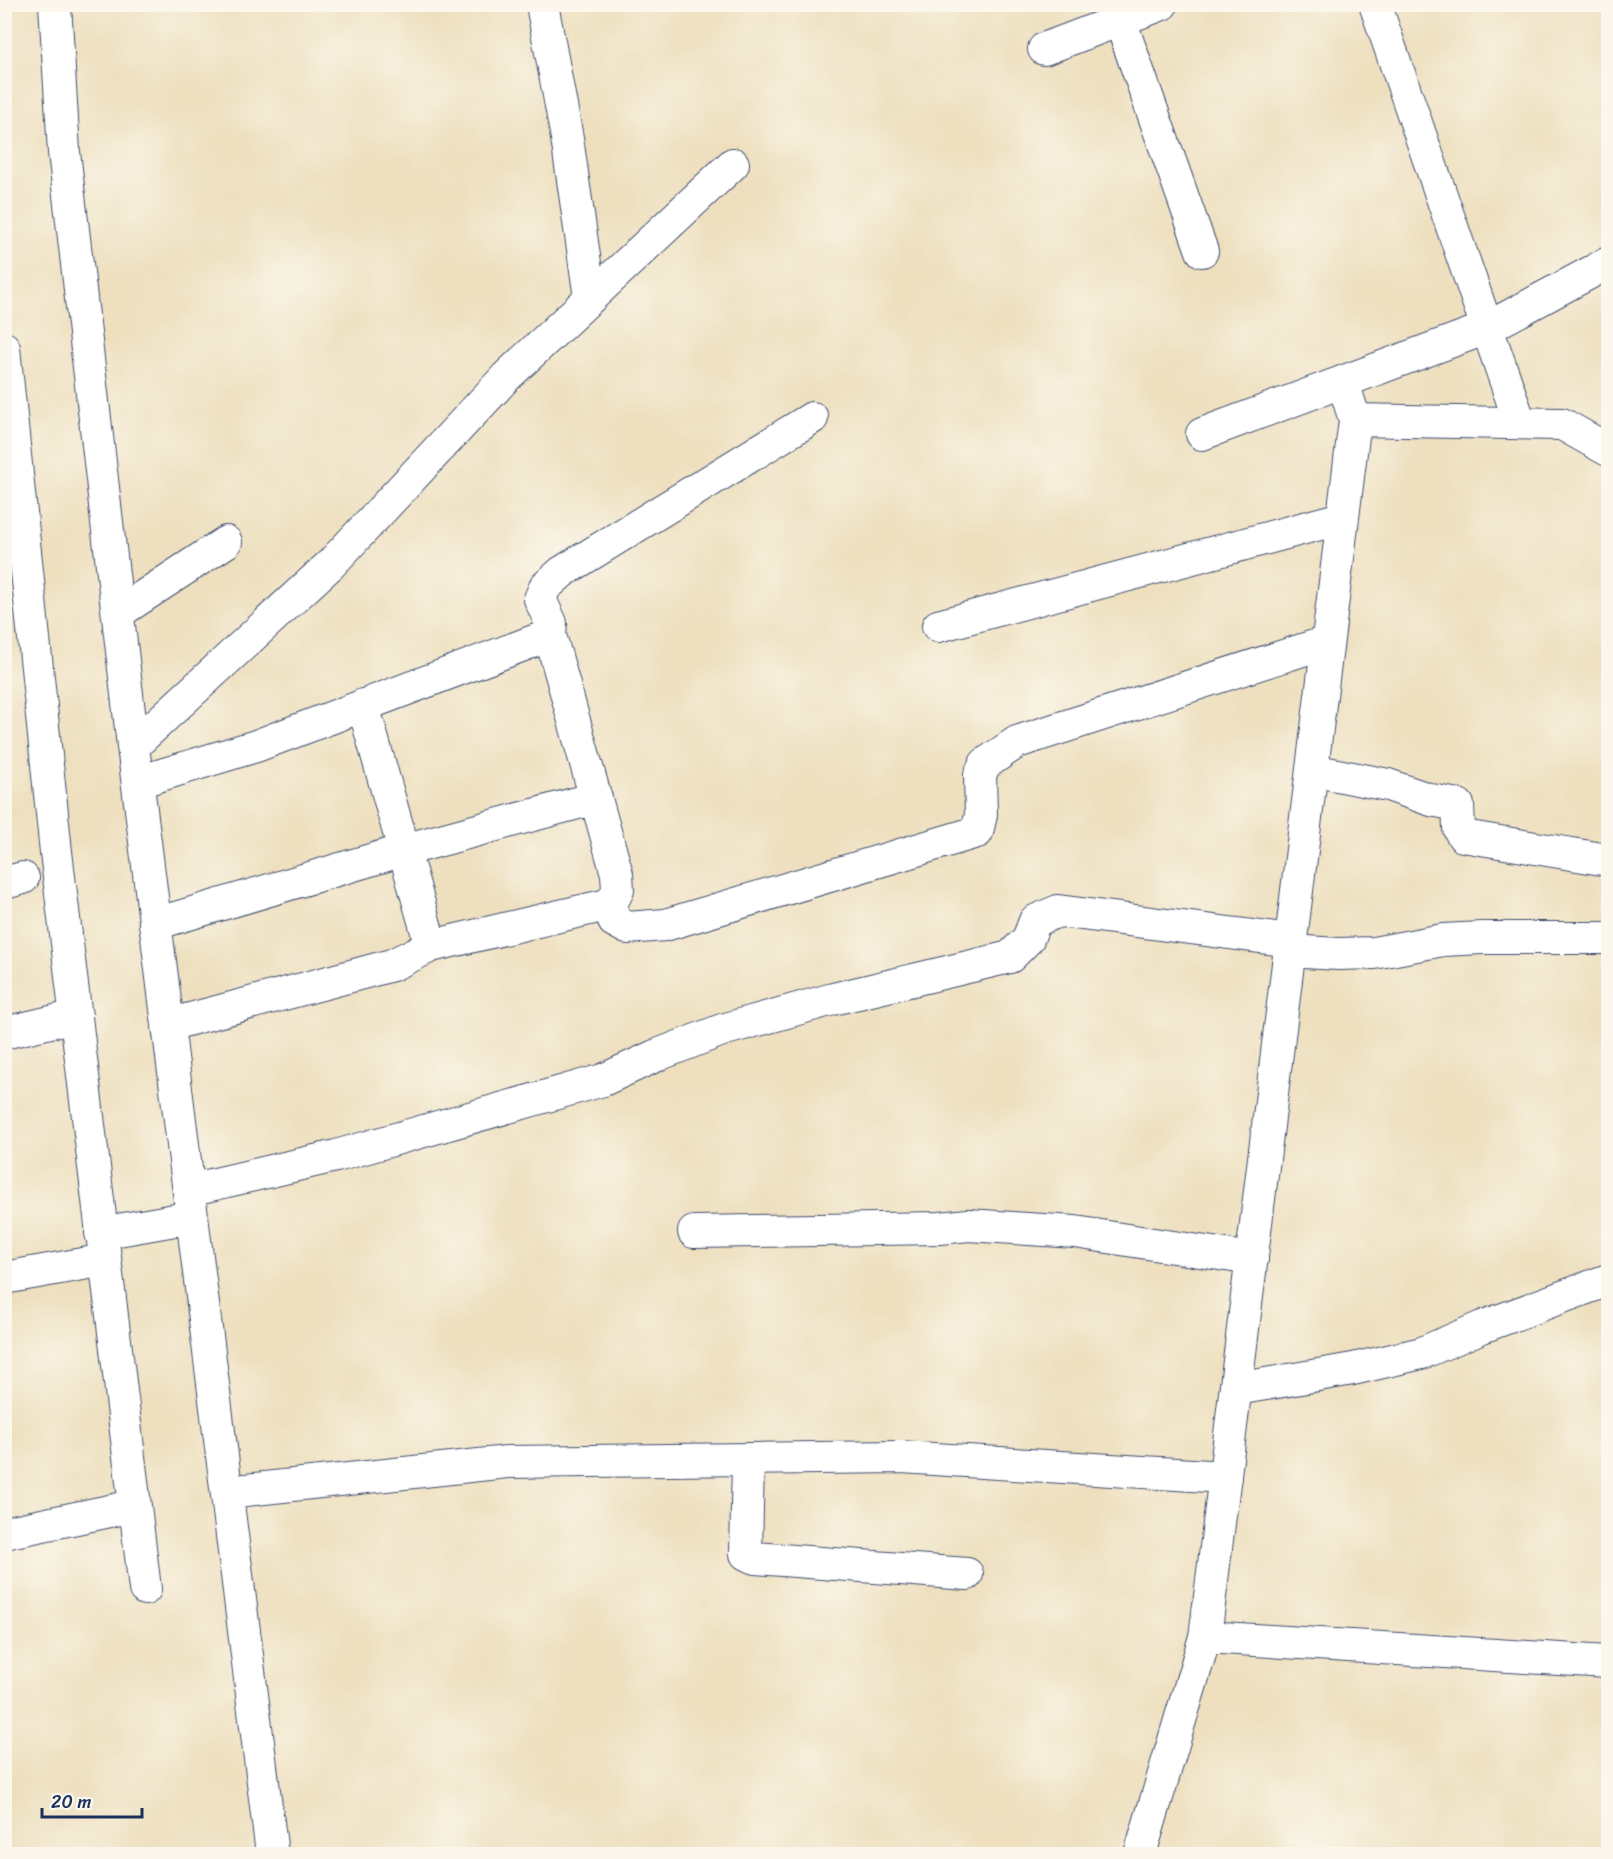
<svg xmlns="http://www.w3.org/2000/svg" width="1613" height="1859" viewBox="0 0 1613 1859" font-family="Sriracha,sans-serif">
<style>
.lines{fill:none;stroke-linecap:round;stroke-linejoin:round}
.minor-casing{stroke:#3b4a6d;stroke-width:34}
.minor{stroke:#fff;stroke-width:32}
</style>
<rect width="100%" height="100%" fill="#fbf7ec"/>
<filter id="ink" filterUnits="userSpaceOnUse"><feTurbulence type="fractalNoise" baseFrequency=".0167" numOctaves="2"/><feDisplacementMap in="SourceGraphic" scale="12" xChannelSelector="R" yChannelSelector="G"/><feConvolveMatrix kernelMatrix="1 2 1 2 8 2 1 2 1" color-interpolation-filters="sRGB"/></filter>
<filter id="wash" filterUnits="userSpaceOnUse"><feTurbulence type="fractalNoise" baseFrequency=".008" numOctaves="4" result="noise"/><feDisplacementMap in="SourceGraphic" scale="24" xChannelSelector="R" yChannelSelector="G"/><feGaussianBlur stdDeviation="1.35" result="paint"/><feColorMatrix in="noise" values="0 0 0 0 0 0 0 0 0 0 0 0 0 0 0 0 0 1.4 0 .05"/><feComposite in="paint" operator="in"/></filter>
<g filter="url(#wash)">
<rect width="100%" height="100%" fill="#eee0bf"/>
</g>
<g filter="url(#ink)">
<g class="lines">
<g class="minor-casing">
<g id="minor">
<path d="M55 4 64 152 133 746 272 1854"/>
<path d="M542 4 567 138 590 298"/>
<path d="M1375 4 1520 423"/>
<path d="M1120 20 1202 251"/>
<path d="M1044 49 1162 4"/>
<path d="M4 348 56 852 145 1589"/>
<path d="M1355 420 1562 424 1608 450"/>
<path d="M1202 434 1487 328 1608 263"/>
<path d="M118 613 226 542"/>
<path d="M938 626 1342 518"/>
<path d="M363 705 431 946"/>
<path d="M133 746 331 564 506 377 733 164"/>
<path d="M1312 770 1388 785 1431 800 1458 805 1459 829 1463 836 1608 860"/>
<path d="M138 782 256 746 550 635 551 623 540 599 545 587 562 572 812 418"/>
<path d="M4 883 23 878"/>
<path d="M611 904 614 921 627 928 665 925 977 832 981 815 980 775 985 764 1017 742 1327 642"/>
<path d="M155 924 404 850 596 798"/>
<path d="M1289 951 1338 954 1374 953 1443 940 1482 938H1608"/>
<path d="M168 1025 392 965 431 946 611 904 618 890 617 874 550 635"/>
<path d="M4 1033 76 1016"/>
<path d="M189 1190 336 1156 603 1080 655 1056 722 1030 833 999 1010 957 1028 939 1035 921 1058 911 1291 941"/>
<path d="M694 1232 940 1228 968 1225 1075 1232 1252 1259"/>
<path d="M101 1233 192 1217"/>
<path d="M4 1278 105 1260"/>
<path d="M1236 1389 1353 1369 1422 1353 1482 1327 1608 1280"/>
<path d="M748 1460 746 1554 755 1558 967 1574"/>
<path d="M227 1492 507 1462 901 1457 1225 1477"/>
<path d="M4 1533 134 1506"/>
<path d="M1205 1637 1355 420 1343 382"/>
<path d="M1140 1854 1205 1637 1608 1662"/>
</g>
</g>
<use href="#minor" class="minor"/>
</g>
</g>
<rect width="1613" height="1859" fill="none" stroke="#fbf7ec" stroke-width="24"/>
<path d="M42 1808v9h100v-9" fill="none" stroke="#1b2f5e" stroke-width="3"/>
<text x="51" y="1808" font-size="18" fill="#1b2f5e" stroke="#fbf7ec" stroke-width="4.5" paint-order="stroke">20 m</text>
</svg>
